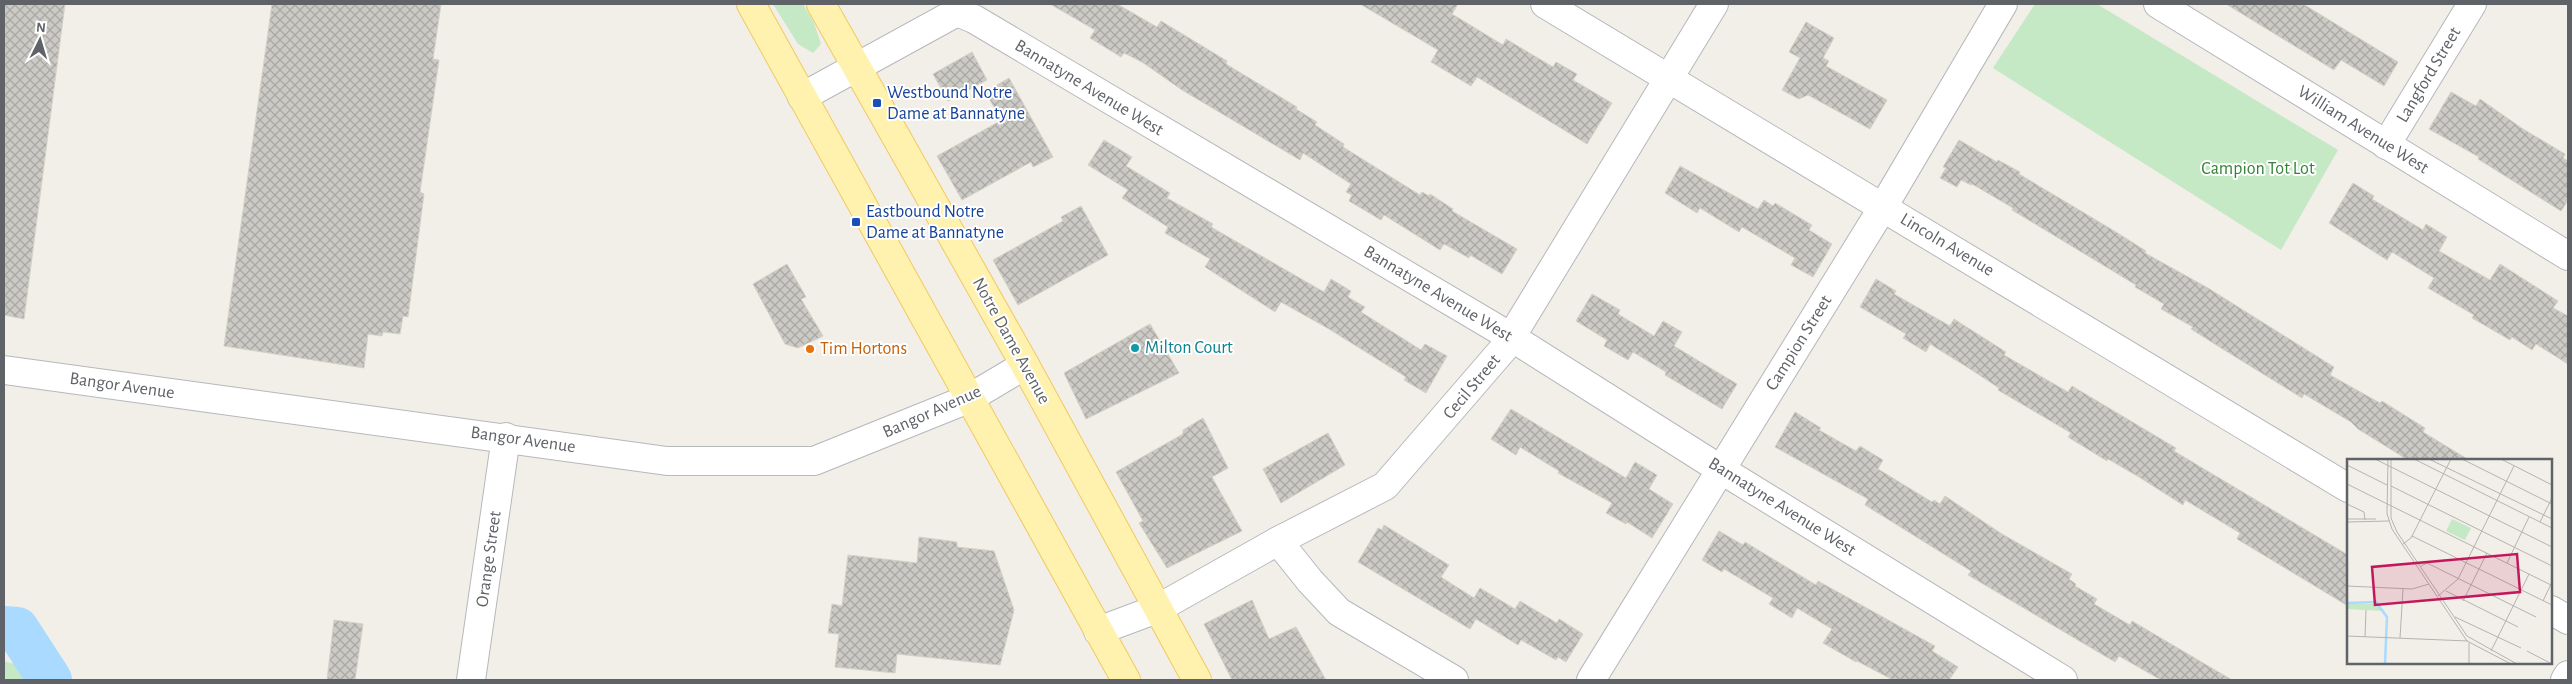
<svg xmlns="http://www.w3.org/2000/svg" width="2572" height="684" viewBox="0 0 2572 684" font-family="'Alegreya Sans',sans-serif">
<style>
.green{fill:#c5e8c5}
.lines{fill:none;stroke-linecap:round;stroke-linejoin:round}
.river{stroke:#aadaff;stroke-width:44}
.building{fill:url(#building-cross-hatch);stroke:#d6d1c6}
.minor-casing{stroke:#b5b8bc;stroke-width:30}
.major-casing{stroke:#f2c960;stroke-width:30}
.minor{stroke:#fff;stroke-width:28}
.major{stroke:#fff2af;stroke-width:28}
.transit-dot{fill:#1a4fb4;stroke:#fff;stroke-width:2}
.culture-dot{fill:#0f9aa8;stroke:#fff;stroke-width:2}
.food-dot{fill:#e8710a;stroke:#fff;stroke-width:2}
.labels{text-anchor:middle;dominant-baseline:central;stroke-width:4;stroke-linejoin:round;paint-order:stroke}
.street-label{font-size:18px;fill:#5f6368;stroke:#fff}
.transit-label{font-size:18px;fill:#164399;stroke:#fff;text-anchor:start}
.park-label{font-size:18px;fill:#348238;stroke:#fff}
.culture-label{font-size:18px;fill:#0d838f;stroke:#fff;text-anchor:start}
.food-label{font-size:18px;fill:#c56008;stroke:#fff;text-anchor:start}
.inset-river{fill:none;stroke:#aadaff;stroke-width:2.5}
.inset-road{fill:none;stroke:#b3b3b1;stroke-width:1}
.view{fill:#c2185b;fill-opacity:0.15;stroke:#c2185b;stroke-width:2.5}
.inset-edge{fill:none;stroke:#5f6368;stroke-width:2.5}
</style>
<defs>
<pattern id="building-cross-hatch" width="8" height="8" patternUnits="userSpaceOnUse" patternTransform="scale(1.25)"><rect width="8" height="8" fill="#cccac5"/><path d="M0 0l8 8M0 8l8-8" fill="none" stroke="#a9a8a4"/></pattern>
</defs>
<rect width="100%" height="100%" fill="#f1efe8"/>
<g class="green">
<path d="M773 4H803L814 23 821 44 813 53 798 44Z"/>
<path d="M2035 4H2097L2338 150 2281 250 1993 68Z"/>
<path d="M4 661 18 665 30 680H4Z"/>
</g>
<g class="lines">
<path class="river" d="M4 628 17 629 50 680"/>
</g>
<g class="building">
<path d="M4 4H65L24 319 4 315Z"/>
<path d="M272 4H441L433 59 439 60 420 192 424 194 408 317 403 316 400 334 383 332 382 336 368 334 364 368 224 346Z"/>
<path d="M1050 4H1117L1157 27 1161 21 1227 61 1226 64 1297 107 1296 109 1317 122 1315 125 1344 144 1343 147 1420 195 1422 192 1429 196 1430 194 1453 209 1452 211 1517 249 1502 274 1470 255 1469 258 1444 244 1440 250 1384 215 1381 220 1349 201 1352 195 1346 192 1351 184 1303 153 1300 160 1182 90 1142 62 1124 53 1121 57 1090 38 1095 30Z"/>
<path d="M1360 4H1458L1452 14 1503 45 1506 39 1553 67 1556 62 1577 74 1573 80 1612 103 1587 144 1477 77 1471 86 1431 62 1438 50Z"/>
<path d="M2226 4H2303L2398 62 2384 86 2341 60 2334 70Z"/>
<path d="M1806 22 1834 38 1823 58 1829 61 1826 66 1887 100 1870 129 1808 95 1799 99 1782 90 1800 58 1789 52Z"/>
<path d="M972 52 987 80 948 101 933 74Z"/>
<path d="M1009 78 1053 157 1033 167 1031 162 962 200 937 156 1002 120 985 92Z"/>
<path d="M2451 92 2476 106 2480 99 2523 129 2565 154 2563 158 2568 161V200L2561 211 2478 159 2479 157 2429 129Z"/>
<path d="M1104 140 1132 157 1126 166 1170 193 1167 198 1213 224 1211 227 1324 292 1331 279 1351 291 1348 297 1365 307 1361 312 1421 350 1425 344 1447 356 1426 393 1404 380 1406 377 1329 329 1281 302 1275 312 1205 267 1210 259 1165 233 1168 227 1122 198 1128 190 1088 165Z"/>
<path d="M1959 140 1997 162 1998 160 2020 172 2019 174 2116 232 2146 251 2145 253 2208 288 2334 367 2330 375 2380 403 2382 401 2425 428 2423 432 2469 460H2408L2358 429 2351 422 2304 394 2302 398 2221 348 2191 329 2193 327 2161 309 2164 304 2135 287 2136 285 2012 210 2013 208 1972 184 1971 185 1961 180 1957 187 1940 178 1946 168 1943 167Z"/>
<path d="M1680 166 1758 209 1764 200 1773 206 1775 203 1812 225 1809 230 1832 244 1813 277 1791 265 1795 258 1742 227 1739 232 1700 208 1697 213 1665 193Z"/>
<path d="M2353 183 2374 196 2372 199 2423 230 2426 224 2447 237 2439 251 2490 280 2500 264 2558 301 2553 308 2568 316V364L2536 344 2532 350 2512 337 2510 340 2472 318 2474 315 2428 288 2434 278 2392 252 2387 260 2329 223Z"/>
<path d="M1081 206 1108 255 1018 305 993 260 1063 221 1061 217Z"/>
<path d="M787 264 806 297 801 299 823 336 798 348 785 344 753 284Z"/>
<path d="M1876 279 1896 291 1894 294 1950 326 1954 319 2006 352 2004 355 2068 392 2072 386 2176 448 2174 451 2348 555V606L2237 539 2240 533 2185 500 2183 505 2139 477 2108 459 2107 461 2068 437 2071 433 1998 390 1999 388 1967 367 1930 344 1926 352 1903 338 1906 334 1860 307Z"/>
<path d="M1592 294 1620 310 1618 314 1654 336 1663 321 1682 332 1674 346 1737 384 1722 409 1665 375 1666 372 1633 352 1628 360 1604 346 1607 340 1576 321Z"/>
<path d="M1150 324 1179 373 1086 419 1064 373Z"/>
<path d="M1511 409 1626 478 1635 462 1657 475 1649 489 1673 504 1652 538 1627 522 1626 524 1606 513 1612 503 1558 473 1559 471 1520 447 1516 455 1491 439Z"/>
<path d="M1795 412 1821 428 1819 430 1856 451 1860 446 1883 460 1878 469 1932 502 1934 500 1940 504 1945 496 2002 534 2072 574 2069 579 2076 584 2075 586 2097 599 2094 604 2130 625 2132 621 2232 680H2161L2119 656 2115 662 1968 575 1971 571 1865 505 1868 499 1775 447Z"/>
<path d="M1203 418 1228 468 1212 477 1242 531 1167 568 1139 523 1143 521 1116 472 1183 434V430Z"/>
<path d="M1328 433 1345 465 1281 503 1263 469Z"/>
<path d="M1384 525 1449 565 1441 577 1474 598 1480 588 1515 609 1520 601 1557 623 1559 619 1583 634 1566 662 1558 657 1556 660 1521 640 1518 645 1476 619 1470 629 1358 562 1378 528 1382 530Z"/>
<path d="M1719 531 1743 545 1745 542 1816 585 1818 581 1935 646 1932 651 1958 667 1949 680H1893L1857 661 1856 662 1823 643 1832 629 1797 608 1792 618 1769 604 1773 598 1724 569 1722 572 1702 560Z"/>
<path d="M919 537 957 542V547L994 551 1014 610 1000 665 897 654 895 673 835 667 839 634 828 633 832 604 842 606 848 555 917 563Z"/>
<path d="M1252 600 1269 639 1296 627 1326 680H1232L1204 624Z"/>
<path d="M334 620 363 624 355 680H327Z"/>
</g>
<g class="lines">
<g class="minor-casing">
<g id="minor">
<path d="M1545 4 2348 488"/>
<path d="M2158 4 2568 256"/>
<path d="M802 97 957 12 974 19 1511 337 1720 469 2063 680"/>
<path d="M2386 145 2472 4"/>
<path d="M4 370 667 461H814L968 399 1025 365"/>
<path d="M1278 541 1310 581 1339 612 1454 680"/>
<path d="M2551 610 2568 620"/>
<path d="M1098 631 1157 609 1278 541 1385 486 1505 347 1714 4"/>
<path d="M471 680 506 437"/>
<path d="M1591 680 1883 207 2003 4"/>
<path d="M2565 680 2568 675"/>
</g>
</g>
<g class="major-casing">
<g id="major">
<path d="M751 4 1126 680"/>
<path d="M821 4 1025 365 1197 680"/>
</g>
</g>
<use href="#minor" class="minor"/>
<use href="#major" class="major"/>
</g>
<g class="transit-dot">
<rect x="872" y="98" width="10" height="10" rx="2.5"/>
<rect x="851" y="217" width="10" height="10" rx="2.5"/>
</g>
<circle class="culture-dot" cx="1135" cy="348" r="5"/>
<circle class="food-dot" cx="810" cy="349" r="5"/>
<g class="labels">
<g class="street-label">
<text transform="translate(2429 75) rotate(-59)">Langford Street</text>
<text transform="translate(1089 88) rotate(31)">Bannatyne Avenue West</text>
<text transform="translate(2363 130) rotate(32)">William Avenue West</text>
<text transform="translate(1947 245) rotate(31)">Lincoln Avenue</text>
<text transform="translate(1438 294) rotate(31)">Bannatyne Avenue West</text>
<text transform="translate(1011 341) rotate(61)">Notre Dame Avenue</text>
<text transform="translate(1799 343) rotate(-58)">Campion Street</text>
<text transform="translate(122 386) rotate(8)">Bangor Avenue</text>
<text transform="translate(1472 387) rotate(-50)">Cecil Street</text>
<text transform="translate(932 412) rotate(-24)">Bangor Avenue</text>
<text transform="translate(523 440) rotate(8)">Bangor Avenue</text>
<text transform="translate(1782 507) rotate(32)">Bannatyne Avenue West</text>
<text transform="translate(489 559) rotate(-82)">Orange Street</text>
</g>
<g class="transit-label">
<text x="887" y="93">Westbound Notre<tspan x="887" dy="21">Dame at Bannatyne</tspan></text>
<text x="866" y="212">Eastbound Notre<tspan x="866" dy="21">Dame at Bannatyne</tspan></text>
</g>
<g class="park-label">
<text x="2258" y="169">Campion Tot Lot</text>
</g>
<g class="culture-label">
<text x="1145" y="348">Milton Court</text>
</g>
<g class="food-label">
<text x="820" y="349">Tim Hortons</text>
</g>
</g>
<g transform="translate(2347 459)">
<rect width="205" height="205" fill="#f1efe8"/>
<path d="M105 60 124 69 118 81 99 72ZM0 145H29L36 152 0 150Z" fill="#c5e8c5"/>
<path class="inset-river" d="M0 144 29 143 40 158 38 205"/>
<path class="inset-road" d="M28 0 205 88M41 0 40 55 45 70 120 182 164 205M44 0V59L50 73 120 177 170 205M67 0 205 69M82 0 205 60M115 0 205 45M154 0 205 26M0 6 40 26M0 25 204 126M44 27 205 107M0 45 17 53 18 61M0 60H29M0 63 42 62M193 63 205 39M65 77 205 146M56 85 64 79 104 0M160 104 182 58M74 107 80 104 189 158M0 127 65 130 82 125M99 132 171 168M91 137 111 120 167 7M116 142 140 94M196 142 205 123M108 158 174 189M0 177 121 182M18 178 19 151M53 179 56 130M122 184V205M144 192 182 115M180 192 205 205"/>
<path class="view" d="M170 95 173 133 28 146 25 108Z"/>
<rect width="205" height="205" class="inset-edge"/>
</g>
<rect width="2572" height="684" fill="none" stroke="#5f6368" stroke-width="10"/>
<g transform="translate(40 40) rotate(5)" stroke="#ffffff" stroke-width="4" paint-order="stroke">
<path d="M0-4L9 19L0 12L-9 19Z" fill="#5f6368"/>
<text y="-8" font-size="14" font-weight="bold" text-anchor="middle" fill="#5f6368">N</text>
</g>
</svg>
